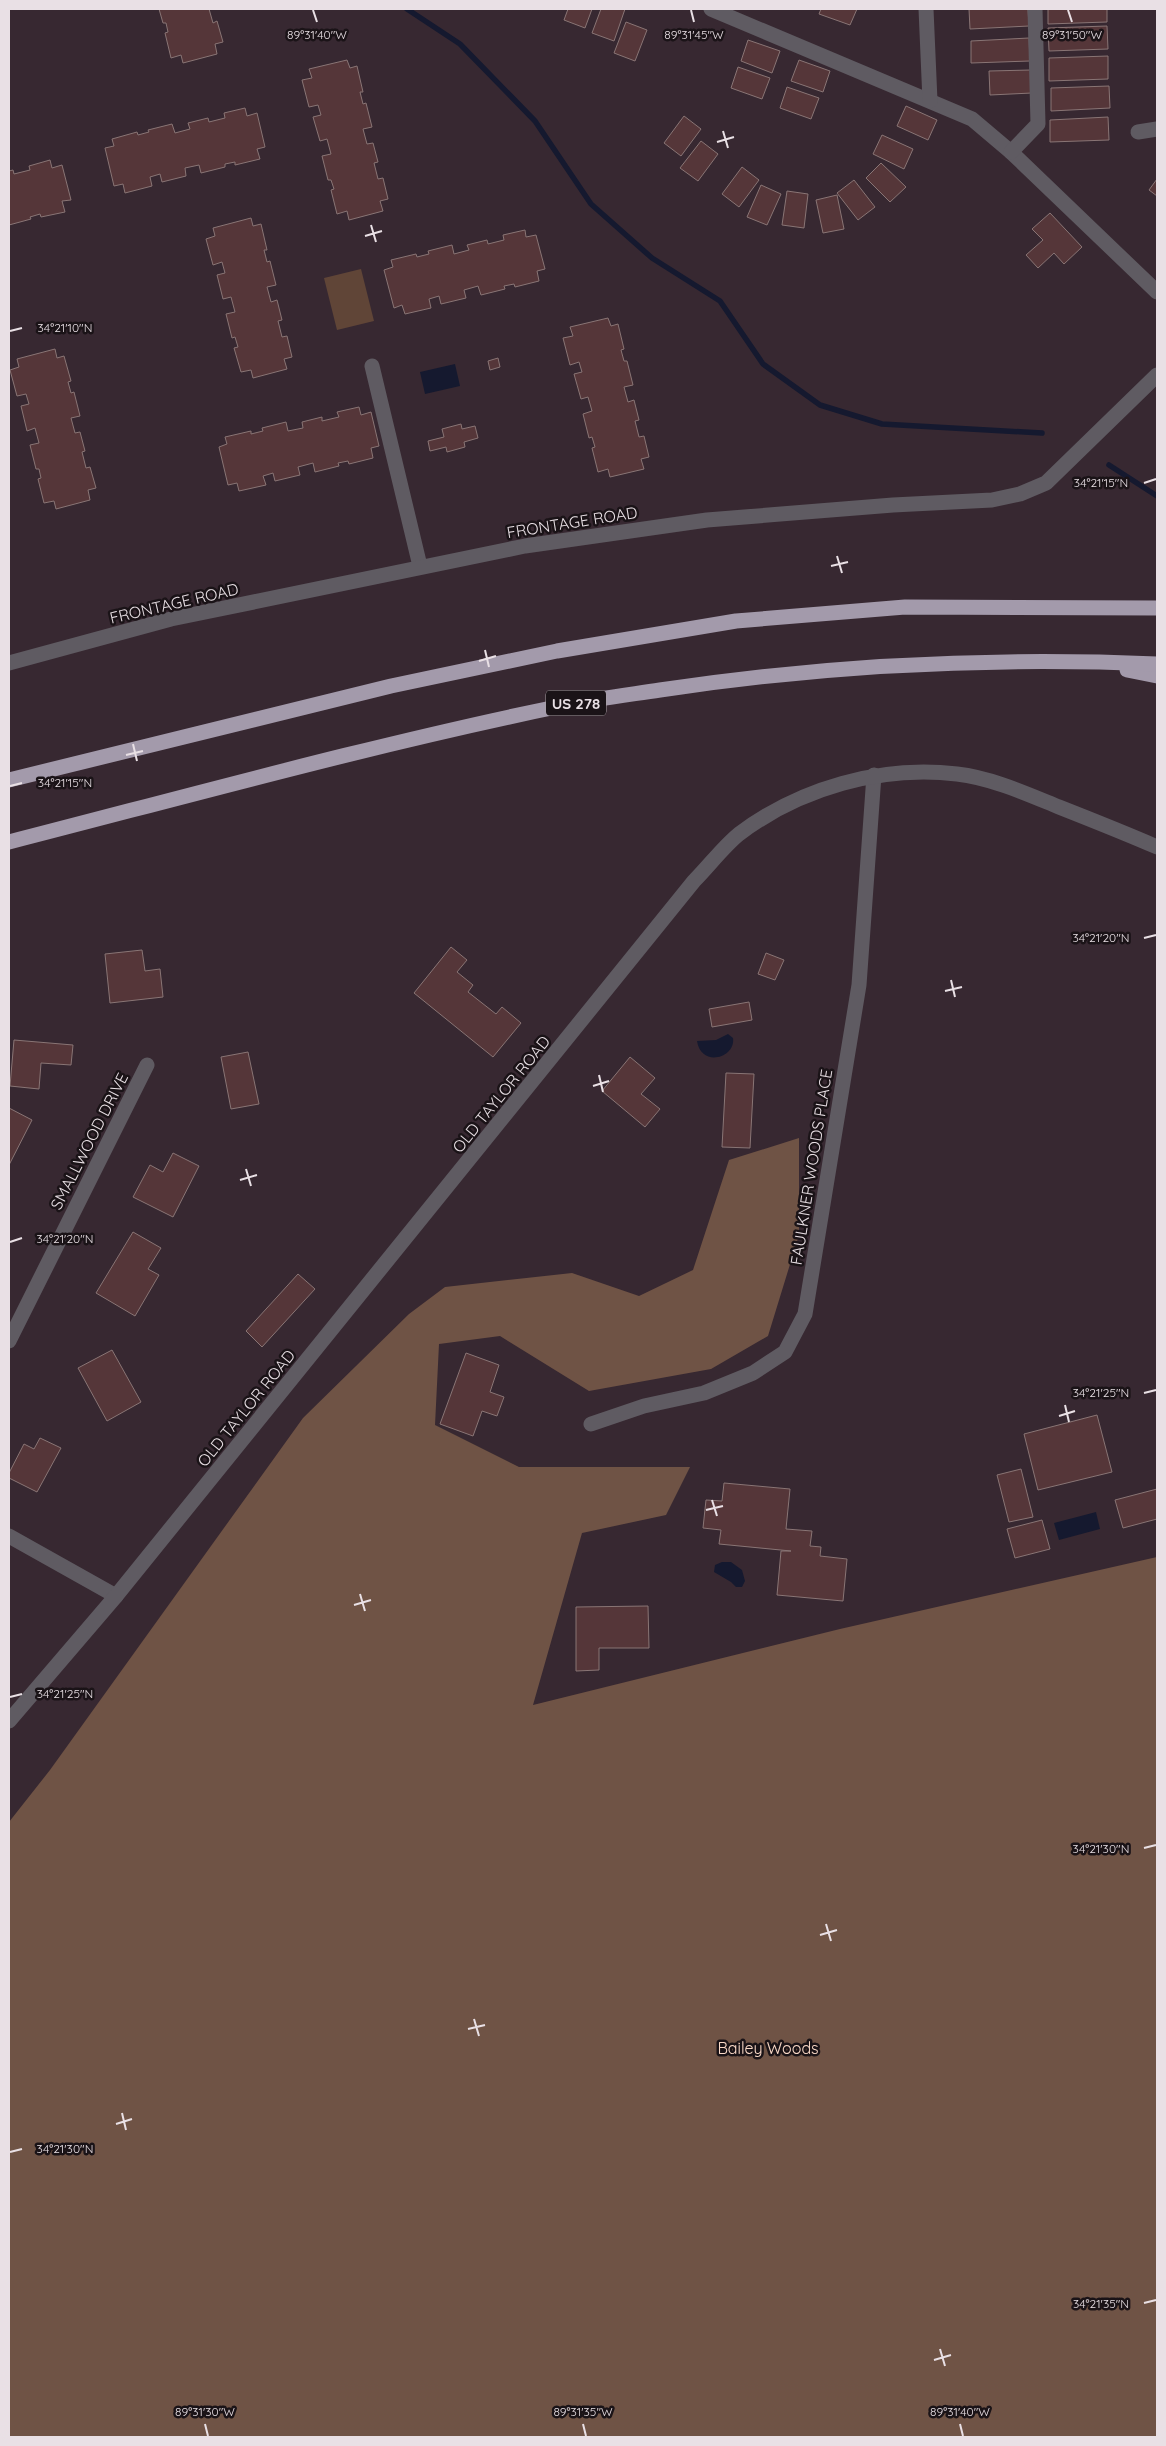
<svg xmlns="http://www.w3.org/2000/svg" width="1166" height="2446" viewBox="0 0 1166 2446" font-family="Quicksand,sans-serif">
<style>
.green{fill:#604537}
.forest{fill:#6f5345}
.water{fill:#15192f}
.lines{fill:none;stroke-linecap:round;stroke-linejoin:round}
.stream{stroke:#15192f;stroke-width:5.5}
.building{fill:#553639;stroke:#897575}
.minor{stroke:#5f5b62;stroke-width:15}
.highway{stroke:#a39aab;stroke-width:15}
.ticks{fill:none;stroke:#e9e0e5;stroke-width:2}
.labels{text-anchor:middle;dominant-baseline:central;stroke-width:5;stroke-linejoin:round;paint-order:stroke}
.shield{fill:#1a1317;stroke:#aba2a7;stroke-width:1}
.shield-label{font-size:15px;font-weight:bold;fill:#e9e0e5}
.street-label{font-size:16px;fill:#e9e0e5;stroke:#1a1317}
.park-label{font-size:16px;fill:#fbdac8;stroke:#1a1317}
.ticks-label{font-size:12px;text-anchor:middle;fill:#e9e0e5;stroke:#1a1317;stroke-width:5;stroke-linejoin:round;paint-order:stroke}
</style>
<rect width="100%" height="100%" fill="#372831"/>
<path class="green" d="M361 269 374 321 337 330 324 278Z"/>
<path class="forest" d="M799 1138V1235L768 1336 711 1369 589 1391 500 1336 439 1344 435 1425 519 1467H690L666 1515 582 1533 533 1705 840 1629 1157 1557V2437H9V1822L50 1770 303 1418 409 1314 445 1287 572 1273 639 1296 693 1270 729 1160Z"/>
<g class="water">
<path d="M455 364 460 386 425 394 420 372Z"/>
<path d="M728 1034 733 1038C736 1058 701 1068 697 1041L716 1040Z"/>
<path d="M1096 1512 1100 1529 1059 1540 1054 1523Z"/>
<path d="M722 1562H731L742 1570 745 1581 742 1587H736L731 1582 714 1572 715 1565Z"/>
</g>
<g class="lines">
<g class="stream">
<path d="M407 9 460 44 535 121 591 204 652 258 720 301 763 364 820 405 882 424 1042 433"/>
<path d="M1109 465 1157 496"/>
</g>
</g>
<g class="building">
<path d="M159 9H209L213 23 217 21 223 42 215 44 217 54 183 63 181 55 171 58 165 33 168 32 166 23H163Z"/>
<path d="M568 9H592L585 28 564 20Z"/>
<path d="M601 9H625L614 41 592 33Z"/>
<path d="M821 9H857L850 25 819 14Z"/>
<path d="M969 9H1028L1029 26 970 29Z"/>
<path d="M1048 9H1107V22L1048 24Z"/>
<path d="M626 22 647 30 635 61 614 53Z"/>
<path d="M1107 26 1108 49 1049 51 1048 28Z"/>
<path d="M1029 38 1030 61 971 63V41Z"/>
<path d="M748 40 780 51 772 73 741 61Z"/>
<path d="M1108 56V79L1049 81V58Z"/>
<path d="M347 60 350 68 357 66 363 92H360L363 104 366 103 372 127 363 129 367 144 373 143 378 162 374 163 378 179 383 178 388 199 380 201 383 211 349 220 347 211 337 214 331 190 334 189 331 180H328L322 156 331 154 327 139 320 141 313 117 321 115 318 105 309 107 302 80 312 78 309 69Z"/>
<path d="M799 60 830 71 823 92 791 81Z"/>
<path d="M738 67 770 78 762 99 731 88Z"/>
<path d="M1031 70 1032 93 990 95 989 71Z"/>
<path d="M1109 86 1110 108 1051 111V88Z"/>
<path d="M787 87 819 98 811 119 780 108Z"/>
<path d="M906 106 937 120 928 140 897 126Z"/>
<path d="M245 108 247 116 257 113 265 147 257 149 260 159 235 165V162L225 164V167L201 173 199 165 185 168 186 176 162 182 160 174 150 177 152 186 125 193 123 184 114 186 105 148 114 146 112 139 137 132 138 135 149 132 148 130 172 124 175 133 190 129 188 123 208 118 209 122 225 118 224 113Z"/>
<path d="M684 116 701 129 681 156 664 143Z"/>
<path d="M1108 117 1109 140 1050 142V120Z"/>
<path d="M882 135 913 149 904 169 873 154Z"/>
<path d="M701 141 718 154 698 181 680 168Z"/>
<path d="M50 160 52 168 62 165 71 200 62 201 65 212 41 217 40 214 30 217 31 219 9 225V171L13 170 14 174 30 170 29 166Z"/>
<path d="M881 163 906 187 890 202 866 178Z"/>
<path d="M742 167 759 180 739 207 722 194Z"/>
<path d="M1157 179V196L1149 190Z"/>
<path d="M854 180 875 207 858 220 837 193Z"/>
<path d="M761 185 781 194 767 225 747 217Z"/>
<path d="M787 191 808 194 804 228 782 225Z"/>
<path d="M837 195 844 229 823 233 816 200Z"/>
<path d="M1050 213 1082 247 1064 264 1054 253 1038 268 1026 255 1043 240 1032 229Z"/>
<path d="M251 218 253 226 261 224 267 250H264L267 262 270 261 276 285 267 287 271 302 277 300 282 320 278 321 282 337 287 336 292 357 284 359 287 369 253 378 251 370 241 372 234 348 238 347 235 337 232 338 226 314 235 312 231 297 223 299 217 275 225 273 222 262 213 265 206 239 215 236 213 228Z"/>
<path d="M525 230 526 237 536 235 545 269 537 271 539 281 515 287 514 284 504 286 505 289 481 295 478 286 464 290 466 298 441 304 439 296 429 299 431 308 405 314 402 305 394 308 384 270 393 267 391 260 416 254 417 257 429 254 428 251 452 245 454 254 469 250 467 245 487 240 488 244 504 240 503 235Z"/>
<path d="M608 318 611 326 618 324 624 349 621 350 624 361H627L633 385 624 387 628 402 634 400 639 420 635 421 639 437 644 436 649 457 641 459 644 469 610 477 608 469 598 472 592 448 595 447 592 437 589 438 583 414 592 411 588 397 581 399 574 374 582 372 579 362 570 365 563 338 573 336 570 327Z"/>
<path d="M55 349 57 358 64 356 71 381 68 382 71 393 74 392 80 416 71 418 75 433 80 432 85 451 82 452 86 468 90 467 96 488 88 490 90 500 56 509 54 501 44 503 38 479 41 478 39 469H36L30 445 39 443 35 428 27 431 21 406 29 404 26 394 17 396 10 370 19 367 17 359Z"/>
<path d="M498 358 500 367 490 370 488 361Z"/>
<path d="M359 407 361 415 371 412 379 446 371 448 373 458 349 464 348 461 338 463 339 466 315 472 313 463 298 467 300 475 275 481 273 473 263 476 266 485 239 491 237 483 228 485 219 447 227 444 225 437 251 431V434L263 431 262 428 286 422 288 431 303 428 302 422 322 417V421L339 417 337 412Z"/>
<path d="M461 424 462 429 475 426 478 438 464 442 465 447 447 452 446 447 430 451 428 441 444 437 442 429Z"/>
<path d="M451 947 467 960 457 972 473 985 468 992 496 1014 502 1007 521 1023 493 1057 414 993Z"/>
<path d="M142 950 145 971 160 969 163 997 110 1003 105 954Z"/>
<path d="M766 953 784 960 775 980 758 974Z"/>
<path d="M749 1002 752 1020 712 1027 709 1009Z"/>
<path d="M14 1040 73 1045 71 1065 41 1063 39 1089 10 1086Z"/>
<path d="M248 1052 259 1104 231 1109 221 1057Z"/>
<path d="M630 1057 655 1078 641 1094 660 1109 645 1127 602 1091Z"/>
<path d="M726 1073 754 1074 750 1148 722 1147Z"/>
<path d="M9 1108 32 1120 9 1165Z"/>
<path d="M173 1153 199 1166 173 1217 133 1197 150 1165 163 1172Z"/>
<path d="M133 1232 161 1248 148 1269 159 1275 135 1316 96 1293Z"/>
<path d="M298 1274 315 1289 262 1347 246 1331Z"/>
<path d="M112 1350 141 1402 107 1421 78 1368Z"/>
<path d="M466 1353 499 1365 490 1392 504 1397 497 1416 482 1411 473 1436 440 1424Z"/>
<path d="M1097 1415 1112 1472 1038 1490 1024 1434Z"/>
<path d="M40 1438 61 1448 37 1492 9 1478V1473L24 1444 34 1449Z"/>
<path d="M1021 1469 1033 1517 1009 1522 997 1475Z"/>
<path d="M724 1483 790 1489 786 1529 812 1531 810 1546 821 1547 820 1556 847 1559 843 1601 777 1595 781 1551H791L719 1544 721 1530 703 1528 706 1500 722 1501Z"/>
<path d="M1157 1489V1519L1123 1528 1115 1500Z"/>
<path d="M1042 1520 1050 1549 1015 1558 1007 1529Z"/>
<path d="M648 1606 649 1648H599V1670L576 1671V1607Z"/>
</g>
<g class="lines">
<g class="minor">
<path d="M711 9 972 119 1011 152 1157 292"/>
<path d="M926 9 930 101"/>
<path d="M1138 132 1157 129"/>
<path d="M1011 152 1038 124 1035 9"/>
<path d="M372 366 420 566"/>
<path d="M9 663 171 619 525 546 707 520 893 505 992 500 1020 494 1046 483 1157 375"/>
<path d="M9 1341 147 1065"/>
<path d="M591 1424 644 1406 704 1393 753 1373 785 1352 805 1314 859 985 874 775"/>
<path d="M9 1536 116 1596"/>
<path d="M9 1721 116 1596 694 881C709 866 723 847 739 834 800 788 881 765 957 774 992 778 1027 794 1059 807 1092 820 1125 833 1157 847"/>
</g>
<g class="highway">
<path d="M1127 670 1157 676"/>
<path d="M9 780 391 686 557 651 736 621 905 607 1157 608"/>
<path d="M9 842C192 795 376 744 561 706 594 699 627 695 660 690 825 665 991 657 1157 664"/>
</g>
</g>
<path class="ticks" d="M313 10 317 22M691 10 694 22M1068 10 1072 22M723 131 728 148M717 142 734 137M371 225 376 242M365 236 382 231M10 331 22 328M1144 483 1156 479M837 556 842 573M831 566 848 562M485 650 489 667M479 661 496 656M133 744 137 761M126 755 143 751M10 786 22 783M1144 938 1156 935M951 980 955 997M945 991 962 987M599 1075 603 1092M593 1086 609 1081M246 1169 251 1186M240 1180 257 1175M10 1242 22 1238M1144 1393 1156 1390M1065 1405 1069 1422M1059 1416 1075 1411M712 1500 717 1516M706 1510 723 1506M360 1594 365 1611M354 1605 371 1600M10 1697 22 1694M1144 1848 1156 1845M826 1924 831 1941M820 1935 837 1930M474 2019 479 2036M468 2029 485 2025M122 2113 126 2130M116 2124 132 2119M10 2152 22 2149M1144 2303 1156 2300M940 2349 945 2366M934 2360 951 2355M205 2424 208 2436M583 2424 586 2436M960 2424 963 2436"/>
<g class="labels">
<rect class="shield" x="546" y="690.5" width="60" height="25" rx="4"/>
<g class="shield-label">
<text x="576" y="703">US 278</text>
</g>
<g class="street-label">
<text transform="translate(572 522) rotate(-9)">FRONTAGE ROAD</text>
<text transform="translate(174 603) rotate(-13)">FRONTAGE ROAD</text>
<text transform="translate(501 1094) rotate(-51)">OLD TAYLOR ROAD</text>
<text transform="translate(89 1141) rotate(-63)">SMALLWOOD DRIVE</text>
<text transform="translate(811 1167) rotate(-81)">FAULKNER WOODS PLACE</text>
<text transform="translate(246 1408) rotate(-51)">OLD TAYLOR ROAD</text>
</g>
<g class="park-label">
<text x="768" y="2048">Bailey Woods</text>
</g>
</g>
<g class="ticks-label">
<text x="317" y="39">89°31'40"W</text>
<text x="694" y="39">89°31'45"W</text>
<text x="1072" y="39">89°31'50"W</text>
<text x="65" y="332">34°21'10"N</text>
<text x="1101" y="487">34°21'15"N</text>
<text x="65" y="787">34°21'15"N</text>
<text x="1101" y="942">34°21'20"N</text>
<text x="65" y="1243">34°21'20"N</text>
<text x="1101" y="1397">34°21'25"N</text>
<text x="65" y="1698">34°21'25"N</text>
<text x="1101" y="1853">34°21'30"N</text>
<text x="65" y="2153">34°21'30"N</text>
<text x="1101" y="2308">34°21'35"N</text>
<text x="205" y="2416">89°31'30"W</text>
<text x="583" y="2416">89°31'35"W</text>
<text x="960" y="2416">89°31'40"W</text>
</g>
<rect width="1166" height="2446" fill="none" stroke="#e9e0e5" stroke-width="20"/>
</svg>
